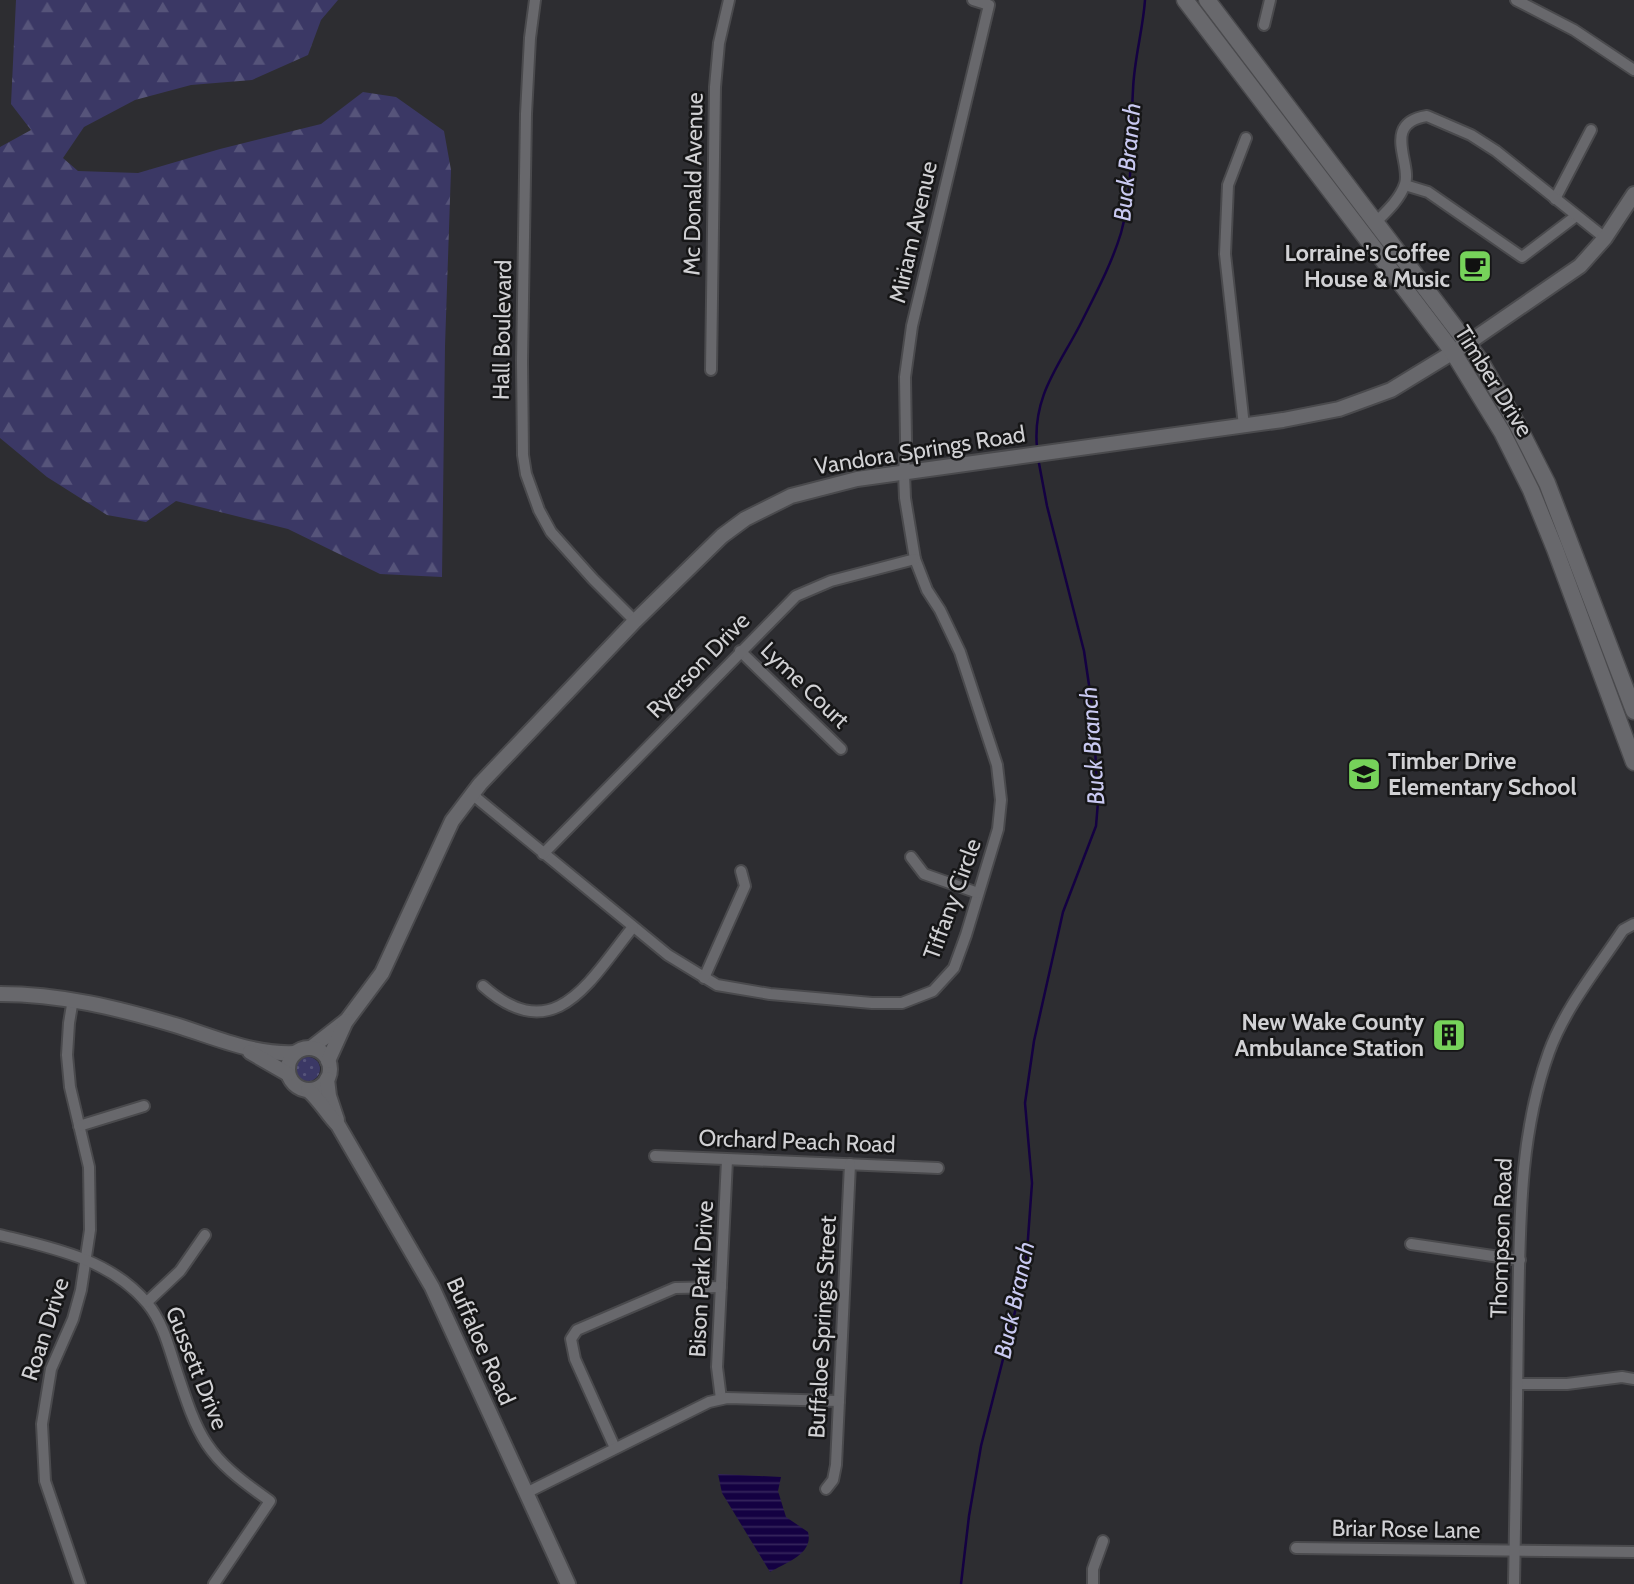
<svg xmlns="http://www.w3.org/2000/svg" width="1634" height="1584" viewBox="0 0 1634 1584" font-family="Cabin,sans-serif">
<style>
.grass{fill:url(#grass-dots)}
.forest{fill:url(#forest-firs)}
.water{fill:url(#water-rules)}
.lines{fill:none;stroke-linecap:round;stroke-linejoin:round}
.stream{stroke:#140142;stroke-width:2.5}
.minor-casing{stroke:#4a4a4d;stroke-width:14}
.tertiary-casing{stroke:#4a4a4d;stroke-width:18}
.secondary-casing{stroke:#4a4a4d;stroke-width:19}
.minor{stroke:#68686c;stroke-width:10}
.tertiary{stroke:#68686c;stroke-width:14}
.secondary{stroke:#68686c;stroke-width:16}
.labels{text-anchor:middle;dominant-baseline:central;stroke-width:5;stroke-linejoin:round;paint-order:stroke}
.street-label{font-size:23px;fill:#d1d1d4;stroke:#161617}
.poi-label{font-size:23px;font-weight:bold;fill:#d1d1d4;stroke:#161617;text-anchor:end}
.water-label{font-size:24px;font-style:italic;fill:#c9c9f1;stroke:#161617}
</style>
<defs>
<pattern id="grass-dots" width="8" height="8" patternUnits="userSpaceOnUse" patternTransform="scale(1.75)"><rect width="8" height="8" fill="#3b3865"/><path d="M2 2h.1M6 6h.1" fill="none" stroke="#56547a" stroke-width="1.8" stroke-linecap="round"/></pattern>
<pattern id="forest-firs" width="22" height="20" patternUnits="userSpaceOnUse" patternTransform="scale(1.75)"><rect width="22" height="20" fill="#3b3865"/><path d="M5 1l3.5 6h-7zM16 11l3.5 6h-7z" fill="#56547a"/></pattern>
<pattern id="water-rules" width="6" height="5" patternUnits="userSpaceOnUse" patternTransform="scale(1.75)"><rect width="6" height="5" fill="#140142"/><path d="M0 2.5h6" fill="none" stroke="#35255c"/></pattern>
</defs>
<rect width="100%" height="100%" fill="#2d2d31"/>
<circle class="grass" cx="308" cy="1069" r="12"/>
<path class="forest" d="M16 0H338L321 20 308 55 252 80 191 85 135 100 84 127 63 158 78 171 138 173 220 149 321 124 363 92 396 97 444 131 451 170 445 346 442 577 380 574 288 529 176 501 146 522 107 515 47 477 0 438V147L31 130 11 104Z"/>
<path class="water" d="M718 1474 781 1477 778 1491 786 1517 808 1532C814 1554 785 1563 770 1572L722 1493Z"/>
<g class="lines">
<g class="stream">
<path d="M1037 448C1032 395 1060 365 1082 321 1096 293 1112 263 1121 233 1134 186 1130 138 1133 90 1134 59 1143 30 1145 0"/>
<path d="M961 1584 969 1516 981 1446 1020 1292 1027 1252 1032 1183 1025 1103 1034 1041 1063 912 1096 826 1098 802 1093 712 1084 651 1047 506 1038 458"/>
</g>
<g class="minor-casing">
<g id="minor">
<path d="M535 0 530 38 526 114 522 361 523 455 526 474 539 510 551 532 593 579 635 621"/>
<path d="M1516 0 1574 30 1634 70"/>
<path d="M1264 25 1270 0"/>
<path d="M1405 185 1428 192 1522 257 1576 216"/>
<path d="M1555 199 1591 130"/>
<path d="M1375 223C1387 211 1400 199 1405 184 1412 163 1381 123 1427 116L1471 135 1496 151 1605 238"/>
<path d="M711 370 715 87 719 43 729 0"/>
<path d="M1244 426 1225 254 1228 185 1246 138"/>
<path d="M740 651 841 749"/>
<path d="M473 795 668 955 717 985 770 994 872 1003H902L933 991 954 968 966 935 998 829 1001 800 997 765 960 652 940 610 927 590 915 559 905 498 904 473 906 441 905 377 912 326 989 5 973 0"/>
<path d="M543 854 796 596 831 581 915 559"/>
<path d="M911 857 924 874 978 893"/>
<path d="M704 978 745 886 741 871"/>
<path d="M483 986C555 1050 590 980 633 927"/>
<path d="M73 999 69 1023 67 1055 70 1087 89 1167 90 1230 81 1290 73 1319 51 1369 42 1424 45 1481 80 1584"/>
<path d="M79 1126 144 1106"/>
<path d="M655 1156 938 1168"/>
<path d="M0 1235C53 1248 110 1259 147 1303 162 1321 168 1344 175 1366 199 1440 205 1456 270 1501L214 1584"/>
<path d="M1411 1244 1520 1260"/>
<path d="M147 1302 180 1271 205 1235"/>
<path d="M1518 1384H1567L1622 1377 1634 1379"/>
<path d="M721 1399 717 1367 727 1160"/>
<path d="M615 1448 575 1359 571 1339 577 1330 675 1288 721 1287"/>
<path d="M826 1489 833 1480 836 1465 850 1164"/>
<path d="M526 1493 709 1402 727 1398 839 1401"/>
<path d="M1296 1548 1634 1552"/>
<path d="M1093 1584V1569L1103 1541"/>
<path d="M1514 1584C1516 1496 1517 1407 1518 1319 1520 1230 1518 1137 1549 1052 1565 1008 1597 969 1623 930L1634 924"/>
</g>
</g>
<g class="tertiary-casing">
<g id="tertiary">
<path d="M0 994C61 994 117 1008 175 1025 214 1037 253 1055 295 1053"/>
<path d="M311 1048 347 1020 382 973 452 821 480 784 635 621 722 536 745 519 791 496 857 479 1283 420 1339 409 1391 390 1468 343 1580 266 1605 238 1634 194"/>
<circle cx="309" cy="1069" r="21"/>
<path d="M250 1052 288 1074"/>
<path d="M328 1061 346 1021"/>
<path d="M327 1079 329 1096 337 1120"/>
<path d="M308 1090C320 1100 327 1114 338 1125L432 1287 568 1584"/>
</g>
</g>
<g class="secondary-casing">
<g id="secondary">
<path d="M1185 0 1453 352 1502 432 1531 490 1555 549 1634 762"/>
<path d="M1207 0 1479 359 1517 424 1547 483 1634 711"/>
</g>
</g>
<use href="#minor" class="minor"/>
<use href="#tertiary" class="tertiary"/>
<use href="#secondary" class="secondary"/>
</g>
<defs>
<g id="cafe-square" transform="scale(1.75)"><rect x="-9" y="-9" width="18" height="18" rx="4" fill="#76d25a" stroke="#161617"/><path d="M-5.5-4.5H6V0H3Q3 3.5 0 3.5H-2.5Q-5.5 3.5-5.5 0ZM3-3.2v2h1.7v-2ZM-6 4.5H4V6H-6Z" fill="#111"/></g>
<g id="school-square" transform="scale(1.75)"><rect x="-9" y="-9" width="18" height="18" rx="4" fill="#76d25a" stroke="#161617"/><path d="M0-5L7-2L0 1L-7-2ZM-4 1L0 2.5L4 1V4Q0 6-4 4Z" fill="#111"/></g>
<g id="building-square" transform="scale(1.75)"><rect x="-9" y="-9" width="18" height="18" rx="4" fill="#76d25a" stroke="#161617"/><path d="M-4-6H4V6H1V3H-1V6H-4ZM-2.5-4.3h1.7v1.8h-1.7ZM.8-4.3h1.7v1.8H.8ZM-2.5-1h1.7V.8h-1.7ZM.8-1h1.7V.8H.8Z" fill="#111"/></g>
</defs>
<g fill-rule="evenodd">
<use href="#cafe-square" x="1475" y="266"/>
<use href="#school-square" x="1364" y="774"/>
<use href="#building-square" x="1449" y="1035"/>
</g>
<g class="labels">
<g class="street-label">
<text transform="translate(693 184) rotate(-89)">Mc Donald Avenue</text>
<text transform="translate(913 232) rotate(-77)">Miriam Avenue</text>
<text transform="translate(502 330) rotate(-89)">Hall Boulevard</text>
<text transform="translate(1494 381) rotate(58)">Timber Drive</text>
<text transform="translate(920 450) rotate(-9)">Vandora Springs Road</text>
<text transform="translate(698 665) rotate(-46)">Ryerson Drive</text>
<text transform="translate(805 685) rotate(44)">Lyme Court</text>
<text transform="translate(952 899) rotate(-70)">Tiffany Circle</text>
<text transform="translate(797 1141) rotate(2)">Orchard Peach Road</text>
<text transform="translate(1501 1238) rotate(-88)">Thompson Road</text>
<text transform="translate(701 1279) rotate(-87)">Bison Park Drive</text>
<text transform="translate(822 1327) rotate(-87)">Buffaloe Springs Street</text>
<text transform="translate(45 1329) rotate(-72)">Roan Drive</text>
<text transform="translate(481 1341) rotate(66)">Buffaloe Road</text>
<text transform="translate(197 1368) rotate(68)">Gussett Drive</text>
<text transform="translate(1406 1529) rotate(1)">Briar Rose Lane</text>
</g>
<g class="poi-label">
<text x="1450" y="253">Lorraine's Coffee<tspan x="1450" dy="26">House &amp; Music</tspan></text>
<text x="1388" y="761" text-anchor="start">Timber Drive<tspan x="1388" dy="26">Elementary School</tspan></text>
<text x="1424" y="1022">New Wake County<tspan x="1424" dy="26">Ambulance Station</tspan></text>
</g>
<g class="water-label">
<text transform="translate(1127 162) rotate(-85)">Buck Branch</text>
<text transform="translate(1092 746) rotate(-94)">Buck Branch</text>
<text transform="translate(1014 1300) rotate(-78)">Buck Branch</text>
</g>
</g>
</svg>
